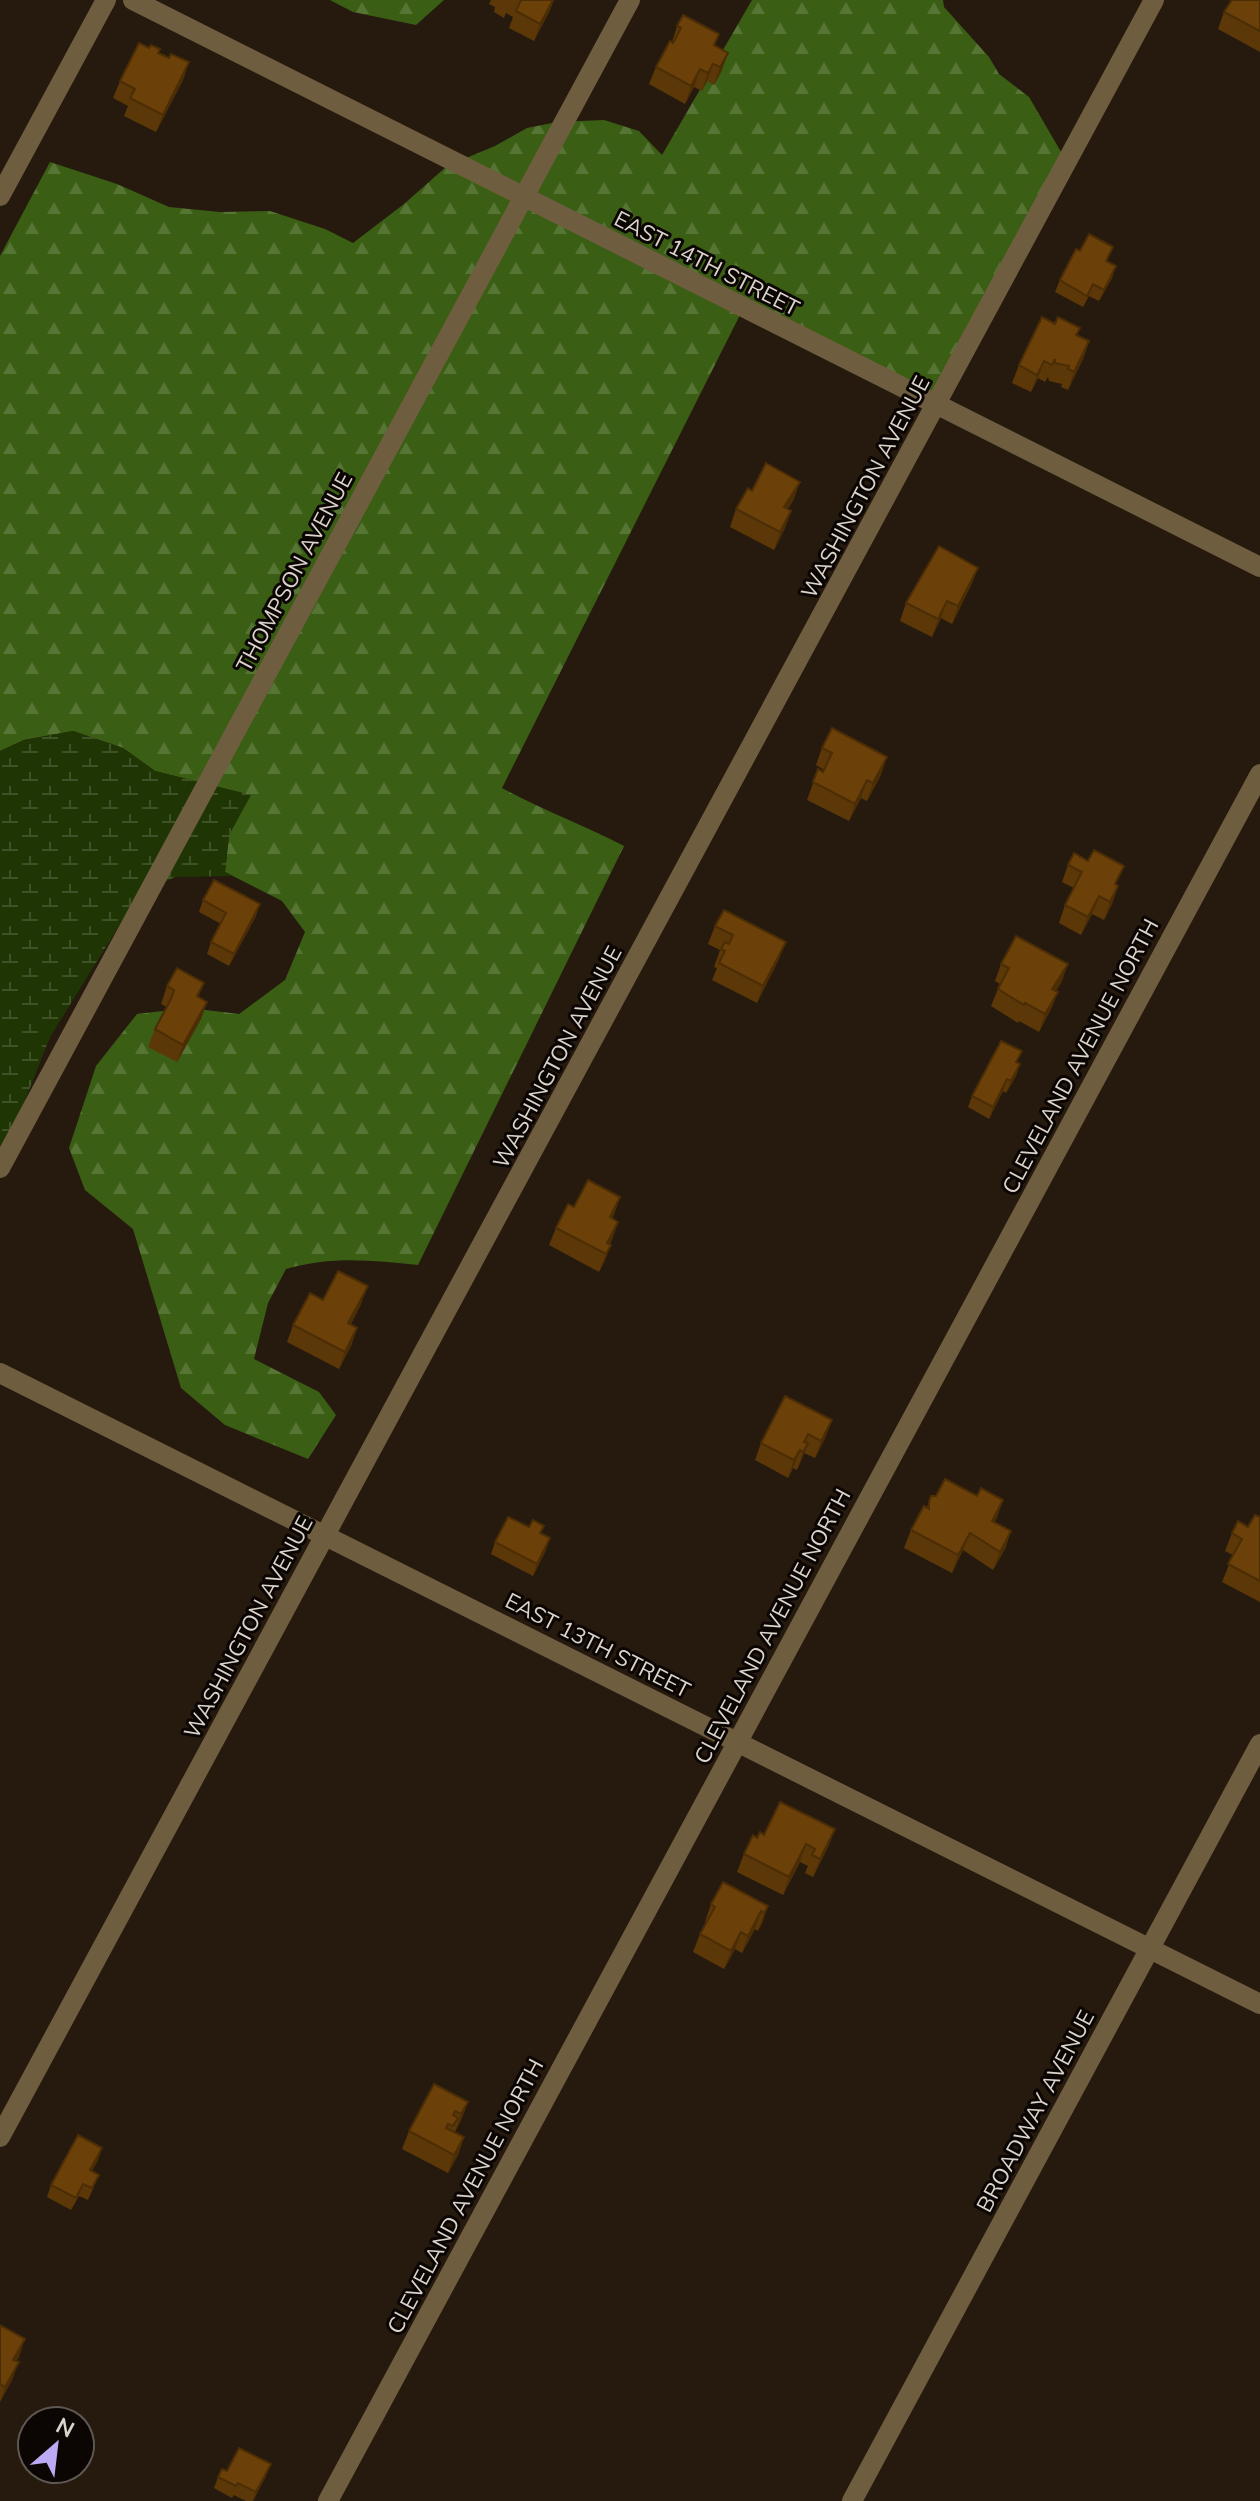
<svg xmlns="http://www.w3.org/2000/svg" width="1260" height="2501" viewBox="0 0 1260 2501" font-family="Mulish,sans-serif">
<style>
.forest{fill:url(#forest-firs)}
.wetland{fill:url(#wetland-marsh)}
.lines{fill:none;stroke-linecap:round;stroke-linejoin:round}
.minor{stroke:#6f5d3f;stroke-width:20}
.wall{fill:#5c3708}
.shaded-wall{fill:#4b2d06}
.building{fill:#6b4009;stroke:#4b2d06;stroke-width:2}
.labels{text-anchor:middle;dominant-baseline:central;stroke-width:6;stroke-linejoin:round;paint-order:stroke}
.street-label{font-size:22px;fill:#dbd4cc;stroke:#0b0603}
</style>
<defs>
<pattern id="forest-firs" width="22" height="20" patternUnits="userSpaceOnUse" patternTransform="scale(2)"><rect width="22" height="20" fill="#3a5e13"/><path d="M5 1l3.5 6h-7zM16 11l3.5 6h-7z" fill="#567434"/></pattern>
<pattern id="wetland-marsh" width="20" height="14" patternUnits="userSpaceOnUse" patternTransform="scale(2)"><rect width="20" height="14" fill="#1f3604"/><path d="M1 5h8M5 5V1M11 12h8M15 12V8" fill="none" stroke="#3f5227"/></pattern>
</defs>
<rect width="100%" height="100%" fill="#261a0f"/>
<g class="forest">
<path d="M330 0H444L416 25 353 12Z"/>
<path d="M752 0H943L944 7 989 57 999 74 1029 97 1064 157 928 411 745 305 502 788C542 810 584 825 624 846L418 1265C372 1260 330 1256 286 1269L268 1303 254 1359 319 1392 336 1415 308 1459 225 1425 181 1388 133 1229 85 1190 69 1148 96 1066 137 1014 189 1008 239 1014 285 980 305 932 282 901 225 872 229 835 250 795 155 771 123 748 73 731 24 740 0 751V256L50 162 117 184 169 207 220 212 270 211 325 229 353 243 404 204 447 166 495 146 527 128 557 122 604 120 639 131 662 155Z"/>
</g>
<path class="wetland" d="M73 731 123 748 155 771 251 795 229 835 225 872 233 876 175 877 138 895 50 1037 11 1136 0 1157V751L24 740Z"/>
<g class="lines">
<g class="minor">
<path d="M133 0 1260 567"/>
<path d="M0 196 106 0"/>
<path d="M0 1168 630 0"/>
<path d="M0 1373 1260 2004"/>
<path d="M0 2137 1154 0"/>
<path d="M328 2501 1260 774"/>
<path d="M852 2501 1260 1744"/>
</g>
</g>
<g class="wall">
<path d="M491 0H554L549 12 534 41 509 28 513 17 506 13 504 18 494 12 495 7 489 4Z"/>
<path d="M1230 0H1260V52L1218 29 1224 12 1231 1Z"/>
<path d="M677 26 715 46 722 70 714 85 707 81 702 91 694 87 685 104 649 84 656 67 672 42Z"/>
<path d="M159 53 169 58 189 62 183 80 156 132 124 116 128 106 113 98 120 81Z"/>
<path d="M1108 262 1112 278 1099 301 1089 296 1083 307 1055 292 1060 280Z"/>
<path d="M1077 335 1089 341 1083 359 1068 390 1061 387 1062 384 1049 381 1048 377 1045 382 1038 378 1031 392 1012 383 1019 365Z"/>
<path d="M752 491 794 499 788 509 791 511 785 528 774 550 730 527 736 509Z"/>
<path d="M978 568 971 585 952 624 941 618 932 637 900 621 906 603Z"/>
<path d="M822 748 881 775 867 801 861 798 849 821 807 800 818 769 823 772 824 770 816 765Z"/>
<path d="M1068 865 1118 886 1112 904 1104 920 1092 914 1081 935 1059 923 1065 905 1074 888 1062 882Z"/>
<path d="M203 900 256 916 229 966 207 954 211 942 221 924 199 912Z"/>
<path d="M715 926 779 959 757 1003 712 980 717 968 714 967 720 950 708 944Z"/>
<path d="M1001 964 1062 981 1056 991 1058 992 1051 1009 1039 1032 1019 1021 1018 1023 991 1006 1000 984 995 981Z"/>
<path d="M204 983 198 997 207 1002 201 1019 177 1062 148 1047 155 1029 167 1007 161 1004 167 986Z"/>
<path d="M1018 1063 1020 1064 1016 1076 1006 1093 1003 1091 989 1119 968 1107 972 1096Z"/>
<path d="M620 1197 612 1218 618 1222 610 1244 611 1245 604 1262 599 1272 549 1245 556 1228 574 1207Z"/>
<path d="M323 1300 361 1304 351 1324 357 1328 351 1346 339 1369 287 1342 293 1325Z"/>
<path d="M832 1420 825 1438 815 1458 804 1453 797 1470 793 1468 788 1478 755 1460 761 1443Z"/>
<path d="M977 1496 1003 1500 994 1522 1011 1531 1005 1549 993 1570 963 1550 952 1573 904 1548 911 1530 927 1507 929 1502Z"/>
<path d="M1260 1517V1602L1222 1582 1233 1555 1225 1551 1232 1533 1248 1527Z"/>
<path d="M541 1533 546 1550 533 1576 491 1554 495 1542Z"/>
<path d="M835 1829 828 1847 813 1877 805 1873 808 1866 800 1862 783 1895 737 1872 744 1854 757 1838 764 1835Z"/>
<path d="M711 1904 768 1906 758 1931 755 1929 742 1953 735 1949 724 1969 693 1952 700 1934 706 1923 705 1922Z"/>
<path d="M468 2102 461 2120 455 2132 464 2137 458 2155 448 2173 402 2149 409 2131Z"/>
<path d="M98 2160 92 2171 99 2175 88 2200 79 2196 71 2210 47 2197 51 2185Z"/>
<path d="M0 2325 19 2357 16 2361 12 2380 0 2402Z"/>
<path d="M227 2471 266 2476 253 2501H246L234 2495 232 2498 214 2488 218 2477Z"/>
</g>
<g class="shaded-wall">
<path d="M553 0 549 12 534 41 540 24Z"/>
<path d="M728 53 722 70 714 85 720 67Z"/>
<path d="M189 62 183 80 156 132 163 115Z"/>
<path d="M713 64 707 81 702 91 708 73Z"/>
<path d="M700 69 694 87 685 104 691 86Z"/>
<path d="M1116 266 1112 278 1099 301 1104 290Z"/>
<path d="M1089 341 1083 359 1068 390 1074 372Z"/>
<path d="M1044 361 1038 378 1031 392 1037 375Z"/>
<path d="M800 482 794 499 777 524 784 507Z"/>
<path d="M791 511 785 528 774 550 780 532Z"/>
<path d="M978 568 971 585 952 624 958 606Z"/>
<path d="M947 601 941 618 932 637 938 619Z"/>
<path d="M887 757 881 775 867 801 873 783Z"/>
<path d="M867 780 861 798 849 821 855 804Z"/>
<path d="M1118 886 1112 904 1104 920 1110 902Z"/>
<path d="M1099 896 1092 914 1081 935 1088 917Z"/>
<path d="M260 904 256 916 229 966 234 954Z"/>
<path d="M786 942 779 959 757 1003 763 986Z"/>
<path d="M1068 964 1062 981 1046 1007 1052 989Z"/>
<path d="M1058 992 1051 1009 1039 1032 1045 1014Z"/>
<path d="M207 1002 201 1019 177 1062 183 1045Z"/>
<path d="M1020 1064 1016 1076 1006 1093 1011 1081Z"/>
<path d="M1007 1079 1003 1091 989 1119 993 1107Z"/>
<path d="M620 1197 614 1215 603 1235 610 1217Z"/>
<path d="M618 1222 612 1240 604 1254 607 1243Z"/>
<path d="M611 1245 604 1262 599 1272 606 1254Z"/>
<path d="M368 1286 361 1304 342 1341 348 1323Z"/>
<path d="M357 1328 351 1346 339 1369 345 1352Z"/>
<path d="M832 1420 825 1438 815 1458 821 1441Z"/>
<path d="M808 1443 801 1461 797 1470 803 1452Z"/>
<path d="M800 1450 793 1468 788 1478 794 1460Z"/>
<path d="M1003 1500 997 1518 985 1538 992 1521Z"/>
<path d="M1011 1531 1005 1549 993 1570 1000 1552Z"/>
<path d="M970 1533 963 1550 952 1573 958 1555Z"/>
<path d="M550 1538 546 1550 533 1576 537 1564Z"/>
<path d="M835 1829 828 1847 813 1877 820 1859Z"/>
<path d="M806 1844 800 1862 783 1895 789 1877Z"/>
<path d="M768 1906 762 1924 758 1931 764 1913Z"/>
<path d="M761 1911 755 1929 742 1953 748 1936Z"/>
<path d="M741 1932 735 1949 724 1969 731 1951Z"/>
<path d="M468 2102 461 2120 455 2132 461 2114Z"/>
<path d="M464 2137 458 2155 448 2173 454 2155Z"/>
<path d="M102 2148 98 2160 86 2182 90 2170Z"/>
<path d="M25 2339 19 2357 7 2377 13 2360Z"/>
<path d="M19 2362 12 2380 0 2402 5 2387Z"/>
<path d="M271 2464 266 2476 252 2501 256 2492Z"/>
</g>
<g class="building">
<path d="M521 0H553L540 24 516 11Z"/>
<path d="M1232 0H1260V31L1224 12Z"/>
<path d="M683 15 719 34 714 45 728 53 720 67 713 64 708 73 700 69 691 86 656 67 670 41 673 43 681 28 677 26Z"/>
<path d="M139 43 149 48 151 45 160 49 158 53 169 58 171 54 189 62 163 115 130 98 135 89 120 81Z"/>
<path d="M1089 234 1113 247 1106 261 1116 266 1104 290 1093 284 1087 296 1060 280 1076 249 1080 251Z"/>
<path d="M1042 317 1055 324 1058 317 1080 328 1076 335 1089 341 1074 372 1068 369 1069 366 1055 363V359L1052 365 1044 361 1037 375 1019 365Z"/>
<path d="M766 463 800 482 784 507 791 511 780 532 736 509 748 488 752 491Z"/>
<path d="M939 546 978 568 958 606 947 601 938 619 906 603Z"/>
<path d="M832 728 887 757 873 783 867 780 855 804 813 782 818 769 823 772 832 753 822 748Z"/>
<path d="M1094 850 1124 866 1115 884 1118 886 1110 902 1099 896 1088 917 1065 905 1082 872 1068 865 1074 853 1088 861Z"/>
<path d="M214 880 260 904 234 954 211 942 226 913 203 900Z"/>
<path d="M724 910 786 942 763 986 719 963 725 951 721 949 725 942 729 944 733 935 715 926Z"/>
<path d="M1016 936 1068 964 1052 989 1058 992 1045 1014 1025 1003 1024 1005 998 989 1009 968 1001 964Z"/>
<path d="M177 968 204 983 197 996 207 1002 183 1045 155 1029 172 997 174 990 167 986Z"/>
<path d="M1001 1041 1022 1051 1016 1062 1020 1064 1011 1081 1007 1079 993 1107 972 1096Z"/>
<path d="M588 1180 620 1197 610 1217 618 1222 607 1243 611 1245 606 1254 556 1228 568 1204 574 1207Z"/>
<path d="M338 1271 368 1286 348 1323 357 1328 345 1352 293 1325 310 1293 323 1300Z"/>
<path d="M785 1396 832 1420 821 1441 808 1434 804 1442 808 1443 803 1452 800 1450 794 1460 761 1443Z"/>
<path d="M945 1479 977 1496 981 1488 1003 1500 992 1521 1011 1531 1000 1552 970 1533 958 1555 911 1530 924 1506 929 1509V1502L931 1496H936Z"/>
<path d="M1255 1515 1260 1517V1581L1228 1564 1242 1539 1232 1533 1238 1521 1248 1527Z"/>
<path d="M508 1517 529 1527 533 1520 544 1526 540 1533 550 1538 537 1564 495 1542Z"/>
<path d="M780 1802 835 1829 820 1859 812 1855 815 1849 806 1844 789 1877 744 1854 753 1835 757 1838 760 1832 764 1835Z"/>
<path d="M723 1882 768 1906 764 1913 761 1911 748 1936 741 1932 731 1951 700 1934 715 1907 711 1904Z"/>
<path d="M434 2084 468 2102 461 2114 455 2111 453 2115 458 2118 453 2126 448 2124 446 2128 464 2137 454 2155 409 2131Z"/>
<path d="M78 2135 102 2148 90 2170 99 2175 92 2188 83 2184 76 2198 51 2185Z"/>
<path d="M0 2325 25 2339 13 2360 19 2362 5 2387 0 2384Z"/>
<path d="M239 2448 271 2464 256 2492 238 2483 236 2486 218 2477 222 2469 227 2471Z"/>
</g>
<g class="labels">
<g class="street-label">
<text transform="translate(707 263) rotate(27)">EAST 14TH STREET</text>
<text transform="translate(865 487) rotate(-62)">WASHINGTON AVENUE</text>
<text transform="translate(294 572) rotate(-62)">THOMPSON AVENUE</text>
<text transform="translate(1080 1056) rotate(-62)">CLEVELAND AVENUE NORTH</text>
<text transform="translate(557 1057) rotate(-62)">WASHINGTON AVENUE</text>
<text transform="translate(772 1626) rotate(-62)">CLEVELAND AVENUE NORTH</text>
<text transform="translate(248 1627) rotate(-62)">WASHINGTON AVENUE</text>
<text transform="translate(598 1645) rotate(27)">EAST 13TH STREET</text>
<text transform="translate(1035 2111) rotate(-62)">BROADWAY AVENUE</text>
<text transform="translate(465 2196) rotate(-62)">CLEVELAND AVENUE NORTH</text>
</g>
</g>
<g transform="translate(56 2445) rotate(28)"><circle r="38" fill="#0b0603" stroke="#5e5853" stroke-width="2"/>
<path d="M0-6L14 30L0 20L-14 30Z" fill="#bcaaf5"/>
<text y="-12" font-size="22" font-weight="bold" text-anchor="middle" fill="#dbd4cc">N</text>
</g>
</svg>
